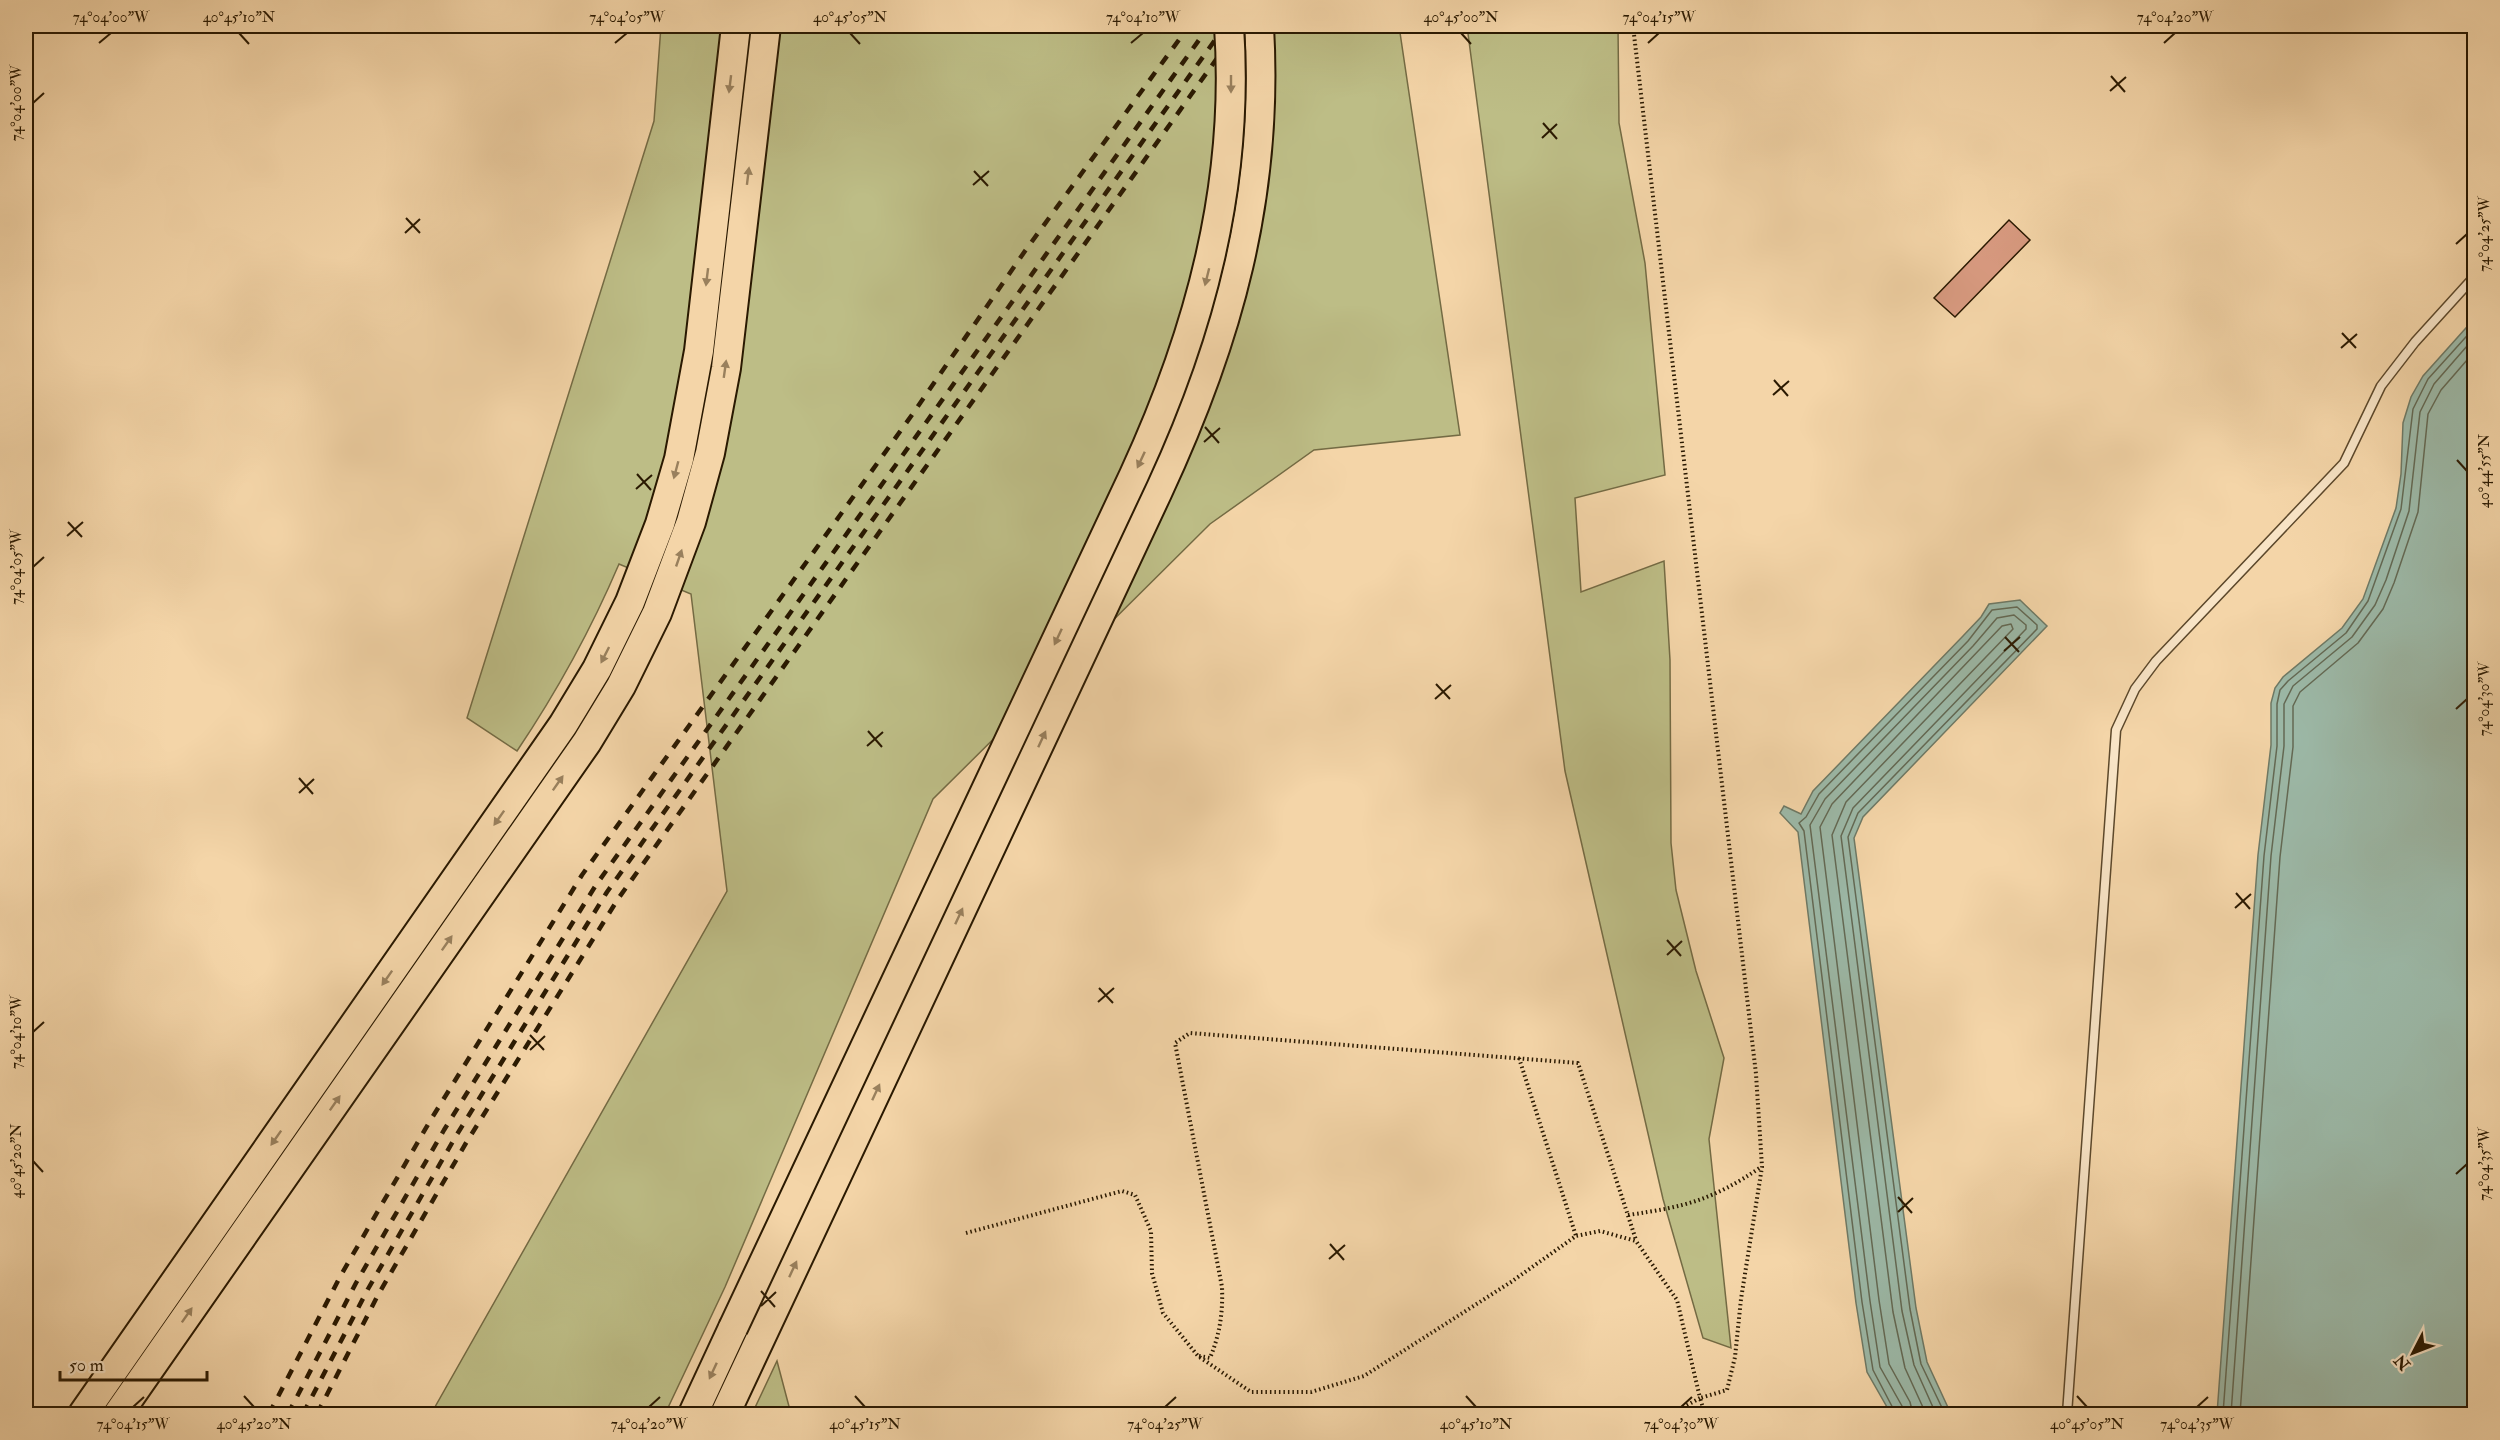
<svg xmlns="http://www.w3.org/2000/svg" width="2500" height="1440" viewBox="0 0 2500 1440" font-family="'IM FELL Double Pica',serif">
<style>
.green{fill:#bdbd86;stroke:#746b44;stroke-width:1.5}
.water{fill:#9cb9a8;stroke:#6e7965;stroke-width:1.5}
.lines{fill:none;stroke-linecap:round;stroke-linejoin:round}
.shore{stroke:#636954;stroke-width:1.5}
.building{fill:#d89a80;stroke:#2a1901;stroke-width:1.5}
.service-casing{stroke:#5c482b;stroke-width:11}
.motorway-casing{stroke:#2a1901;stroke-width:32}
.path{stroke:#2a1901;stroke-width:4;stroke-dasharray:1.5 3;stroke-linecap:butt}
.service{stroke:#f8e4c6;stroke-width:8}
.motorway{stroke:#f4d5a8;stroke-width:28}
.rail{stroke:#2a1901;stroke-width:4.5;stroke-dasharray:10 10;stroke-linecap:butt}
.motorway-bridge-casing{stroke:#2a1901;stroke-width:32;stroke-linecap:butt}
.motorway-bridge{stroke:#f4d5a8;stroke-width:28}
.oneway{fill:#99805d}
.ticks{fill:none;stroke:#2a1901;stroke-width:2}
.neatline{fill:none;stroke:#2a1901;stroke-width:2}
.ticks-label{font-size:15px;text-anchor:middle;fill:#2a1901}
</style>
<rect width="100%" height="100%" fill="#f4d5a8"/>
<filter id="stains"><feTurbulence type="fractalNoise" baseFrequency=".00333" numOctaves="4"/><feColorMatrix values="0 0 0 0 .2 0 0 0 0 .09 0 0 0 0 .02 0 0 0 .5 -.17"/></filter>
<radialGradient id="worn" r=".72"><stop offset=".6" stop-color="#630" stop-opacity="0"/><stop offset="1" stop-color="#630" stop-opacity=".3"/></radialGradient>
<g class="green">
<path d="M661 26H1399L1460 435 1314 450 1210 524 933 799 725 1287 665 1414H431L727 891 691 594 619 564C590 632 558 690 517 751L467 718 654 121Z"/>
<path d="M1467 26H1618L1619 123 1645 263 1665 475 1575 498 1581 592 1664 561 1670 660 1671 843 1676 890 1696 971 1724 1058 1709 1139 1731 1348 1703 1338 1663 1199 1565 771Z"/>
<path d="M777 1361 791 1414H752Z"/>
</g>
<g class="water">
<path d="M2474 319V1414H2217L2258 855 2271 745V703L2275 688 2283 677 2342 628 2363 599 2396 508 2401 474 2403 423 2411 397 2423 376Z"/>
<path d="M2020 600 2047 626 1863 817 1854 838 1916 1308 1927 1362 1951 1414H1891L1867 1372 1856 1303 1798 832 1780 813 1784 806 1801 814 1813 791 1963 636 1981 617 1989 604Z"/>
</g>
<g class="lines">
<g class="shore">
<path d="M1896 1414 1873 1370 1862 1302 1804 831 1799 823 1806 817 1819 794 1968 641 1992 610 2017 607 2037 625V629L1858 813 1848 837 1910 1309 1921 1364 1945 1414"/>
<path d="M1904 1414 1902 1406 1880 1367 1870 1301 1810 825 1825 799 1973 646 1997 618 2014 615 2026 625V629L1853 808 1841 836 1902 1311 1914 1365 1936 1414"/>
<path d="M1913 1414 1910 1402 1889 1364 1879 1300 1820 827 1832 804 2002 626 2011 624 2013 629 1846 802 1832 835 1893 1312 1905 1368 1926 1414"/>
<path d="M2223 1414 2264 856 2277 746V704L2280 690 2288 681 2346 633 2368 601 2401 509 2413 409 2428 379 2474 328"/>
<path d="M2231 1414 2271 856 2284 746V704L2293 686 2352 637 2375 605 2386 580 2409 511 2420 412 2434 384 2474 338"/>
<path d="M2240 1414 2280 857 2293 747V706L2300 692 2358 643 2383 609 2394 583 2418 512 2428 414 2441 390 2474 352"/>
</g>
</g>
<path class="building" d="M2009 220 2030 240 1955 317 1934 298Z"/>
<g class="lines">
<g class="service-casing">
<path id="service" d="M2067 1414 2116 730 2135 689 2156 661 2344 463 2381 386 2415 342 2474 277"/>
</g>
<g class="motorway-casing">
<g id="motorway">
<path d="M83 1414 563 725 597 669 630 602 660 524 679 459 699 351 736 26"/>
<path d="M118 1414 587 742 621 686 657 613 691 522 710 453 726 368 766 26"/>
<path d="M693 1414 733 1328"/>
<path d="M725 1414 1157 493C1228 341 1269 195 1259 26"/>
</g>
</g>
<g class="path">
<path d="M1633 26 1756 1074 1762 1167 1741 1299 1735 1357 1727 1390 1700 1398 1705 1414"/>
<path d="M1519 1058 1576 1236"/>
<path d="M1628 1215C1684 1207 1713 1200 1761 1167"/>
<path d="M966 1233 1122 1191 1135 1195 1151 1231 1152 1273 1163 1313 1198 1356 1251 1392H1311L1364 1376 1511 1282 1576 1236 1600 1231 1636 1241 1677 1300 1700 1398 1671 1414"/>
<path d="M1199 1356 1210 1358C1220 1334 1223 1312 1222 1287L1175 1043 1190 1033 1578 1063 1636 1240"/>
</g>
<use href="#service" class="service"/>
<use href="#motorway" class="motorway"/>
<g class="rail">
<path d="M269 1414 341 1275 430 1121 582 875 914 412 1025 251 1189 26"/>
<path d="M288 1414 356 1283 444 1130 596 885 1209 26"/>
<path d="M303 1414 368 1289 456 1136 607 892 1225 26"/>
<path d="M317 1414 378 1295 466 1143 618 899 1240 26"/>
</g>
<g class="motorway-bridge-casing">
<path id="motorway-bridge" d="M733 1328 1134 475C1200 332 1240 184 1229 26"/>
</g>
<use href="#motorway-bridge" class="motorway-bridge"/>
</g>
<defs><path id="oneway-solid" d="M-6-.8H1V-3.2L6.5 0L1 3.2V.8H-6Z" transform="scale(1.5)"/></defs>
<g class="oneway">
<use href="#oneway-solid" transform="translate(730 84) rotate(97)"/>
<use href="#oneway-solid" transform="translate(1231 84) rotate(90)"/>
<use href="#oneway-solid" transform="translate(748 176) rotate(-83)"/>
<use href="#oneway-solid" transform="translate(707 277) rotate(97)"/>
<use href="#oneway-solid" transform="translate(1207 277) rotate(104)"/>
<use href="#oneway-solid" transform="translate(725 369) rotate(-82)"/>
<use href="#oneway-solid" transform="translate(1141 460) rotate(115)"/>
<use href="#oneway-solid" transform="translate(676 470) rotate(105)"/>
<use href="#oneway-solid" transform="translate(679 558) rotate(-71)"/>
<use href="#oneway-solid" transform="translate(1058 637) rotate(115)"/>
<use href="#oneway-solid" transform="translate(605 655) rotate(117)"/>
<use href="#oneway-solid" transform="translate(1042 739) rotate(-65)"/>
<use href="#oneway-solid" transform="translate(558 783) rotate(-55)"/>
<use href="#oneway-solid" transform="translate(499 818) rotate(125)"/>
<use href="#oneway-solid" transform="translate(959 916) rotate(-65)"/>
<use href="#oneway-solid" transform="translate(447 943) rotate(-55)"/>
<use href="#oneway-solid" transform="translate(387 978) rotate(125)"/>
<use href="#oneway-solid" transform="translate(876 1092) rotate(-65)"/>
<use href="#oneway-solid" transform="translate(335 1103) rotate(-55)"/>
<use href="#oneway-solid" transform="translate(276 1138) rotate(125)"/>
<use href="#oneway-solid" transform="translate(793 1269) rotate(-65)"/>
<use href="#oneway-solid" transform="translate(187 1315) rotate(-55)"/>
<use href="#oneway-solid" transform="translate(713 1371) rotate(115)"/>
</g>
<path class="ticks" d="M239 33 249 44M850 33 860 44M1461 33 1471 44M99 43 111 33M615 43 627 33M1131 43 1143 33M1648 43 1659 33M2164 43 2175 33M2111 76 2125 92M2110 91 2126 77M33 103 44 93M1543 123 1557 139M1542 138 1557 124M974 171 988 186M973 185 989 171M406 218 420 233M405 233 420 219M2456 244 2467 234M2342 333 2356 348M2341 348 2357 334M1774 380 1788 396M1773 395 1789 381M1205 427 1219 443M1204 442 1220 428M2457 460 2467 471M637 474 651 490M636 489 652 475M68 522 82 537M67 536 83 522M33 567 44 557M2005 637 2019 652M2004 651 2020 637M1436 684 1450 699M1435 699 1451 685M2456 709 2467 699M868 731 882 747M867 746 883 732M299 778 313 794M299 793 314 779M2236 893 2250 909M2235 908 2251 894M1667 940 1681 956M1667 955 1682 941M1099 988 1113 1003M1098 1002 1114 988M33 1032 44 1022M530 1035 544 1050M530 1050 545 1036M33 1161 43 1172M2456 1174 2467 1164M1898 1197 1912 1213M1898 1212 1913 1198M1330 1244 1344 1260M1329 1259 1345 1245M761 1291 775 1307M761 1306 776 1292M244 1396 254 1407M855 1396 865 1407M1466 1396 1476 1407M2077 1396 2087 1407M133 1407 144 1397M649 1407 660 1397M1165 1407 1176 1397M1681 1407 1692 1397M2197 1407 2208 1397"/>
<rect width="2500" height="1440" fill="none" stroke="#f4d5a8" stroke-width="66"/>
<g transform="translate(2413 1353) rotate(228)" stroke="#f8e4c6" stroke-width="4.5" paint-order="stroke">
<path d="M0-4.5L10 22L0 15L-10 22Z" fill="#2a1901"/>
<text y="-9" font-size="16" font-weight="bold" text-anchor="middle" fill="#2a1901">N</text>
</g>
<path d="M60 1371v9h147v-9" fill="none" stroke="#2a1901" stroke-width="3"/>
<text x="69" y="1371" font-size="18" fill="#2a1901" stroke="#f8e4c6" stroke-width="4.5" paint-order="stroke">50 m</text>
<rect x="33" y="33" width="2434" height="1374" class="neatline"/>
<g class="ticks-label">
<text x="111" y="22">74°04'00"W</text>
<text x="239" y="22">40°45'10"N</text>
<text x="627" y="22">74°04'05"W</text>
<text x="850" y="22">40°45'05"N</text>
<text x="1143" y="22">74°04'10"W</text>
<text x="1461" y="22">40°45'00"N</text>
<text x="1659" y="22">74°04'15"W</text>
<text x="2175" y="22">74°04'20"W</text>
<text transform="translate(16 103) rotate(-90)" y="5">74°04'00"W</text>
<text transform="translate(2484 234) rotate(-90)" y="5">74°04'25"W</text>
<text transform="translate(2484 471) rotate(-90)" y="5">40°44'55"N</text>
<text transform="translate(16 567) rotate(-90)" y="5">74°04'05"W</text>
<text transform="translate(2484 699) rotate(-90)" y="5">74°04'30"W</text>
<text transform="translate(16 1032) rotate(-90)" y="5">74°04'10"W</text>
<text transform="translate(16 1161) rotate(-90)" y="5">40°45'20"N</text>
<text transform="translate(2484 1164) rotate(-90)" y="5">74°04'35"W</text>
<text x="133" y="1429">74°04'15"W</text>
<text x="254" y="1429">40°45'20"N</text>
<text x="649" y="1429">74°04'20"W</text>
<text x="865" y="1429">40°45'15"N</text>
<text x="1165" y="1429">74°04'25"W</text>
<text x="1476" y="1429">40°45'10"N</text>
<text x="1681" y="1429">74°04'30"W</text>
<text x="2087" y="1429">40°45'05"N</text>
<text x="2197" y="1429">74°04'35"W</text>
</g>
<rect width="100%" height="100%" filter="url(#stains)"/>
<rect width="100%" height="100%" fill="url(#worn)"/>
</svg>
